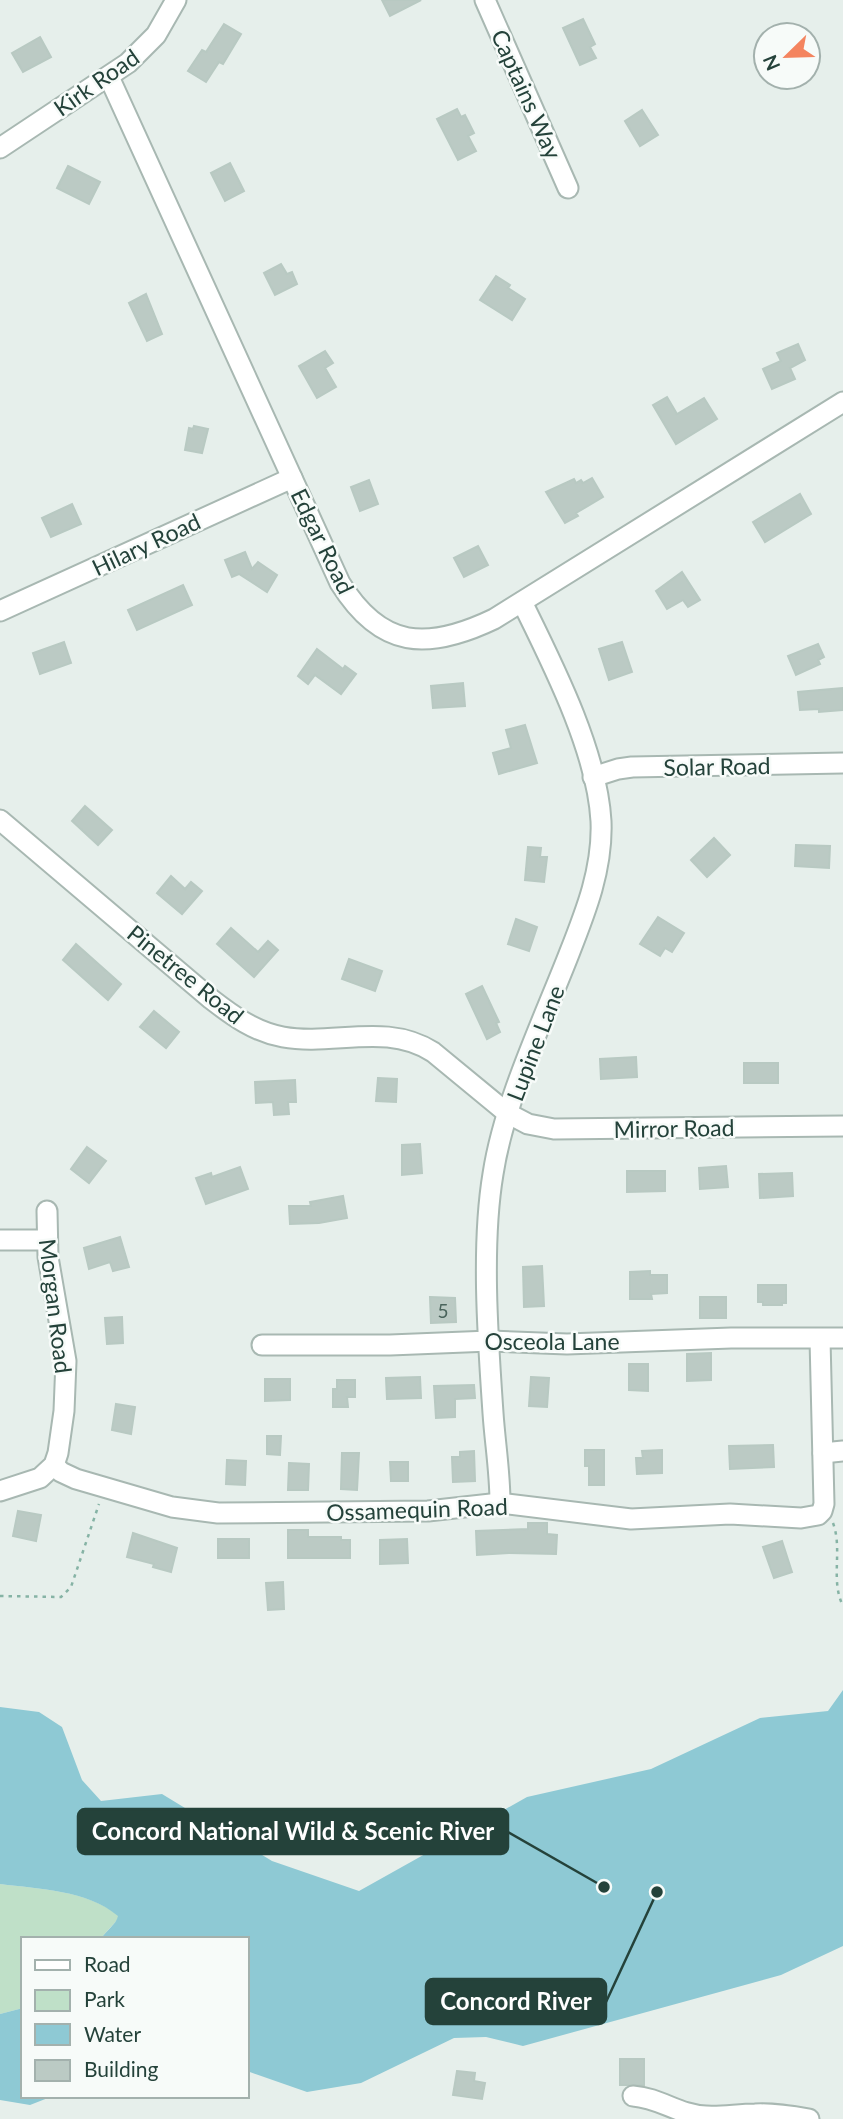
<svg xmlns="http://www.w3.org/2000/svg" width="843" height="2119" viewBox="0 0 843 2119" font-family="Lato,sans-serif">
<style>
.green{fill:#bfe0c8}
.water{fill:#8ec9d4}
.building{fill:#bbcac4;stroke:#b8c9c2;stroke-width:2}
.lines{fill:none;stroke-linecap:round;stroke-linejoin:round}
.street-casing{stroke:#a8b8b2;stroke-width:23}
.path{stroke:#86b3a5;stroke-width:2.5;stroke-dasharray:3.5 5;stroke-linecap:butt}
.street{stroke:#fff;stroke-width:19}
.labels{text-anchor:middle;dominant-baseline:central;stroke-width:5;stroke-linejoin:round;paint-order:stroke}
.number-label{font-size:19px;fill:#4a645c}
.street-label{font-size:23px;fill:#24423a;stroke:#f7fbf9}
.leader{fill:none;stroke:#24423a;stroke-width:2.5}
.callout-dot{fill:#24423a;stroke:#f7fbf9;stroke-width:2.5}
.callout{fill:#24423a;stroke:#24423a;stroke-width:2.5}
.callout-label{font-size:24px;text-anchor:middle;font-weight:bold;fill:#fff}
</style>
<rect width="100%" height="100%" fill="#e6efeb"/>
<path class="green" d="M0 1884C39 1889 87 1890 119 1916 115 1925 106 1930 101 1939H23V2008L0 2014Z"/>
<g class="water">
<path d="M843 1690V1946L781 1975 523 2046 486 2037 454 2038 361 2083 307 2092 247 2071V1939H101C106 1930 116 1925 118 1916 87 1890 39 1889 0 1884V1707L39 1712 62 1727 82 1780 101 1801 162 1794 272 1861 359 1891 527 1797 651 1769 760 1718 828 1711Z"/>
<path d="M23 2008V2096H53L30 2105 0 2100V2014Z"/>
</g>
<g class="building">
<path d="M382 0H421L390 16Z"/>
<path d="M583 19 595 44 590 47 596 58 580 65 563 28Z"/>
<path d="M224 24 241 34 223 64 219 62 206 82 188 71 202 50 206 52Z"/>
<path d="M40 37 51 57 23 72 12 53Z"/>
<path d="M457 109 461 117 465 115 474 133 468 136 476 151 458 160 437 119Z"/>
<path d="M642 110 658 135 640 146 625 121Z"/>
<path d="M230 163 244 191 225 201 211 173Z"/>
<path d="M68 166 100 182 89 204 57 188Z"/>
<path d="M281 264 287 274 292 272 297 284 275 295 264 273Z"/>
<path d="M496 276 510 285 508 288 525 299 512 320 480 300Z"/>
<path d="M146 294 162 334 147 341 129 303Z"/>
<path d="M798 344 805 360 790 368 795 379 772 389 763 369 781 361 777 353Z"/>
<path d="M325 351 333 363 325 368 336 387 317 398 299 366Z"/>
<path d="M667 397 677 414 704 398 717 419 676 444 653 405Z"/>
<path d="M194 426 208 429 202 453 185 450 189 428 193 429Z"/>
<path d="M592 478 603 497 576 513 578 516 565 523 546 492 574 479 576 483 581 480 583 483Z"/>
<path d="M369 480 378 504 360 511 351 487Z"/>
<path d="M800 494 811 514 765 542 753 522Z"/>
<path d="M72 504 81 524 51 537 42 518Z"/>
<path d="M478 546 488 565 464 577 454 558Z"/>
<path d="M245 552 252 569 258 562 277 575 267 592 239 574 232 577 225 560Z"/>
<path d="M682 572 700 600 688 607 683 600 667 609 656 591Z"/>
<path d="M183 585 192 605 137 630 128 610Z"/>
<path d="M64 642 71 663 40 674 33 653Z"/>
<path d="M622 642 632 672 609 680 599 649Z"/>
<path d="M818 644 824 657 818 660 820 664 796 675 788 656Z"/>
<path d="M317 649 343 669 345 666 356 674 341 694 315 675 308 684 298 676Z"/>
<path d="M463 683 465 706 433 708 431 686Z"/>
<path d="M843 688V710L819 712V709L800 710 798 692Z"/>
<path d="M525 725 537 763 499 774 493 753 511 748 506 730Z"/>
<path d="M85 806 112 830 98 845 72 821Z"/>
<path d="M714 838 730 855 707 877 691 860Z"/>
<path d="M796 845 830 846 829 868 795 866Z"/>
<path d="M528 847 541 848 540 857H547L544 882 525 880Z"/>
<path d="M171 876 185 889 191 882 202 891 182 914 157 893Z"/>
<path d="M658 917 684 933 672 952 665 948 660 956 640 944Z"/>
<path d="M516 919 537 927 529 951 508 944Z"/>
<path d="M231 928 258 952 268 941 278 950 254 977 217 944Z"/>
<path d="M76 944 121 984 108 1000 63 960Z"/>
<path d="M349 959 382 971 375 991 342 979Z"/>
<path d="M482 986 499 1022 496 1023 500 1032 487 1039 466 994Z"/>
<path d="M154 1011 179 1032 166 1048 140 1027Z"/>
<path d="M636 1057 637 1077 601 1079 600 1059Z"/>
<rect x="744" y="1063" width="34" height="20"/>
<path d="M378 1078 397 1079 396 1102 376 1101Z"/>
<path d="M295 1080 296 1102H288L289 1114 274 1115 273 1102 256 1103 255 1082Z"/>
<path d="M420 1144 422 1173 402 1175V1145Z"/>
<path d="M87 1147 106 1161 89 1183 71 1169Z"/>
<path d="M726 1166 728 1187 700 1189 699 1168Z"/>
<path d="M240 1167 248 1189 206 1204 196 1178 211 1173 212 1177Z"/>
<path d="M627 1171H665V1191L627 1192Z"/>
<path d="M792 1173 793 1196 760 1198 759 1174Z"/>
<path d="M343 1196 347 1218 319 1223 290 1224 289 1206H311L310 1202Z"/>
<path d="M120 1237 129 1267 113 1271 110 1262 89 1269 84 1248Z"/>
<path d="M542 1266 544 1306 524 1307 523 1267Z"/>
<path d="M650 1271V1275H667V1293L651 1294 652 1299H630V1272Z"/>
<path d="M758 1285H786V1303H782V1305H763V1302H758Z"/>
<path d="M430 1297 455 1298 456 1322 431 1323Z"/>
<rect x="700" y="1297" width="26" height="21"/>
<path d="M122 1317 123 1343 107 1344 105 1318Z"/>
<path d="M711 1353V1380L687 1381V1354Z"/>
<path d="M629 1364H648V1391L629 1390Z"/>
<path d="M420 1377 421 1398 387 1399 386 1378Z"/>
<path d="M531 1377 549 1378 547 1407 529 1406Z"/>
<path d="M265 1379H290V1400L265 1401Z"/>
<path d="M337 1380H355V1397H347L348 1407H333V1389H337Z"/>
<path d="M474 1385 475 1398 455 1399V1417L436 1418 434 1386Z"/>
<path d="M116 1404 135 1407 131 1434 112 1430Z"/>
<path d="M267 1436H281L280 1455 267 1454Z"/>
<path d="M773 1445 774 1467 730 1469 729 1446Z"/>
<path d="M585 1450H604V1485H589V1466H585Z"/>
<path d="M662 1450V1473L637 1474 636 1458H643L642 1451Z"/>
<path d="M474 1451 475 1481 453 1482 452 1457H460V1452Z"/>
<path d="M342 1453H359L357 1490 341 1489Z"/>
<path d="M227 1460 246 1461 245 1485 226 1484Z"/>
<path d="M390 1462H408V1481H391Z"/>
<path d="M289 1463 309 1464 308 1490H288Z"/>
<path d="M18 1511 41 1515 36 1541 13 1536Z"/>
<path d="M528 1523H547V1534L557 1535 556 1554 509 1553 477 1555 476 1531 528 1529Z"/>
<path d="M288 1530H308V1537H341V1540H350V1558H288Z"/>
<path d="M133 1533 177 1548 171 1572 153 1567 154 1564 127 1557Z"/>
<rect x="218" y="1539" width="31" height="19"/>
<path d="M407 1539 408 1563 380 1564V1540Z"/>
<path d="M782 1541 792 1572 774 1578 763 1547Z"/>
<path d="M283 1582 284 1609 268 1610 266 1583Z"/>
<rect x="620" y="2059" width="24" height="26"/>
<path d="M457 2071 475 2073 474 2081 485 2083 482 2099 453 2095Z"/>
</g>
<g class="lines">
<g class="street-casing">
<g id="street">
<path d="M485 0 568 188"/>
<path d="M109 77 340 583C381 649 427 651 494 619L843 402"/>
<path d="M0 148 128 63 156 35 176 0"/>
<path d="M0 611 292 478"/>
<path d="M593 777 618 769 632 767 843 763"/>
<path d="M0 820 211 999C233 1016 255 1032 283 1037 334 1046 386 1022 433 1052L507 1113 528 1124 554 1129 843 1126"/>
<path d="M0 1240H47"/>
<path d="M262 1345H390L490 1341 567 1344 731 1338H843"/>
<path d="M823 1453 843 1451"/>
<path d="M54 1465 61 1472 76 1479 172 1507 218 1513 428 1511 500 1503 631 1519 730 1514 801 1518 818 1515 822 1511 824 1504 820 1339"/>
<path d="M0 1491 40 1478 54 1465 58 1453 64 1411 66 1361 48 1257 47 1211"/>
<path d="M500 1503C500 1472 495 1443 493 1413 488 1340 481 1246 493 1174 504 1102 542 1023 569 954 586 911 603 868 601 821 597 751 553 665 522 602"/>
<path d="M633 2096C661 2098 678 2115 706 2116 722 2117 738 2114 755 2114 773 2113 791 2116 809 2119"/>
</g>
</g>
<g class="path">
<path d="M833 1523C843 1550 830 1580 843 1606"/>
<path d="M0 1596 61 1597 71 1587 99 1504"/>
</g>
<use href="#street" class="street"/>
</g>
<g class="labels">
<g class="number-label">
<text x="443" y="1310">5</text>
</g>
<g class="street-label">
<text transform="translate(96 82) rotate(-35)">Kirk Road</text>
<text transform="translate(527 94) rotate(66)">Captains Way</text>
<text transform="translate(323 541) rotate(64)">Edgar Road</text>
<text transform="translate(146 544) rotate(-25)">Hilary Road</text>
<text transform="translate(717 766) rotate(-1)">Solar Road</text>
<text transform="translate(186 974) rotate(39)">Pinetree Road</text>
<text transform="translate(535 1043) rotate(-69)">Lupine Lane</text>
<text transform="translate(674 1128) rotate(-1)">Mirror Road</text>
<text transform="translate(56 1306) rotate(83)">Morgan Road</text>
<text x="552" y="1341">Osceola Lane</text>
<text transform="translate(417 1509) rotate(-2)">Ossamequin Road</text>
</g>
</g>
<path class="leader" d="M604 1887L508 1832M657 1892L606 2002"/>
<g class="callout-dot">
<circle cx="604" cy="1887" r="7"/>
<circle cx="657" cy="1892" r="7"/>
</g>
<g class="callout">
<rect x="78" y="1809" width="430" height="45" rx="7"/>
<rect x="426" y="1979" width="180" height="45" rx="7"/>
</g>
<g class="callout-label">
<text x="293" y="1840">Concord National Wild &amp; Scenic River</text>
<text x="516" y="2010">Concord River</text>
</g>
<rect x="21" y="1937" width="228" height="161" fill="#f7fbf9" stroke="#a3b1ad" stroke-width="2"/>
<rect x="35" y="1960" width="35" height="10" fill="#ffffff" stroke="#a3b1ad" stroke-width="2"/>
<text x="84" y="1972" font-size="21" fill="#24423a">Road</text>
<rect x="35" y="1990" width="35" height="21" fill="#bfe0c8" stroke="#a3b1ad" stroke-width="2"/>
<text x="84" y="2007" font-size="21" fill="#24423a">Park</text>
<rect x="35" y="2024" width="35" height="21" fill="#8ec9d4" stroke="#a3b1ad" stroke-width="2"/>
<text x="84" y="2042" font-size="21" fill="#24423a">Water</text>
<rect x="35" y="2060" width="35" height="21" fill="#bbcac4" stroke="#a3b1ad" stroke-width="2"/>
<text x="84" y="2077" font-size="21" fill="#24423a">Building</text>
<g transform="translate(787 56) rotate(247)"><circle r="33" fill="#f7fbf9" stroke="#a3b1ad" stroke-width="2"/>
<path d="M0-5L12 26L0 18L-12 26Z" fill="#f4845f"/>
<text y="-10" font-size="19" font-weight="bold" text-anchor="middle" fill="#24423a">N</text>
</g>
</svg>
